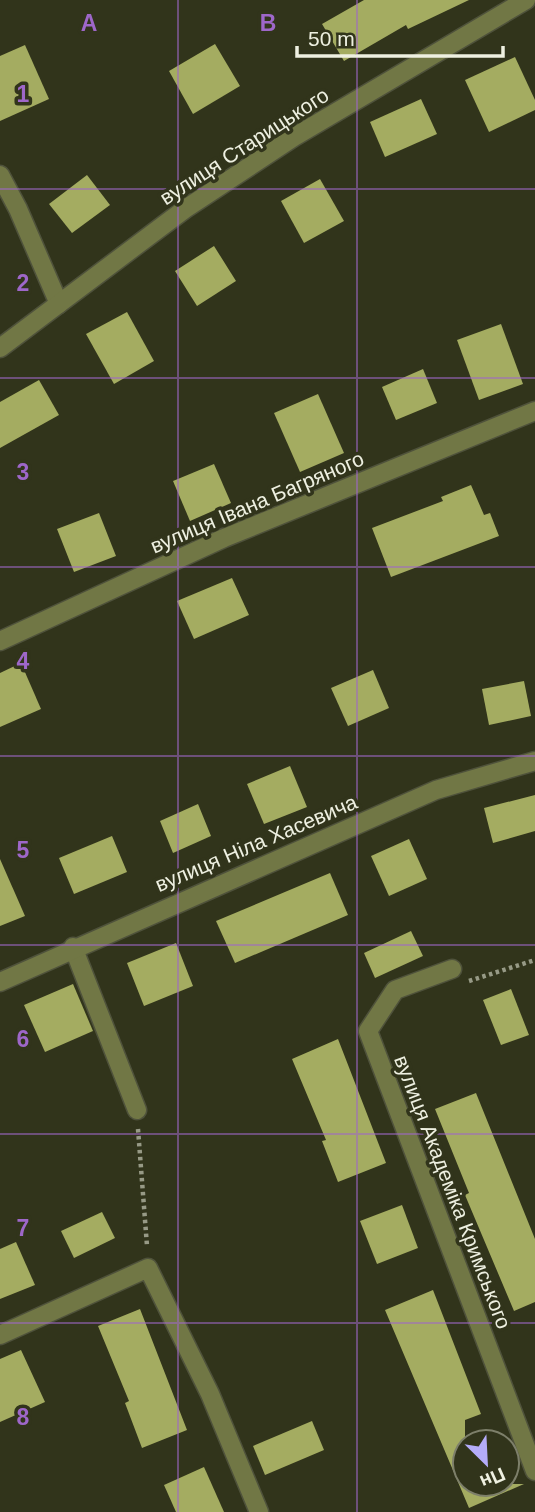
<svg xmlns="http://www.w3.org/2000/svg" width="535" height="1512" viewBox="0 0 535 1512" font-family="Helvetica,sans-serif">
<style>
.building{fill:#a4ac61}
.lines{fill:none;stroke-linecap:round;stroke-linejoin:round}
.minor-casing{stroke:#4f523b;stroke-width:21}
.path{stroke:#979a86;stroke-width:4.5;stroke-dasharray:3.5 3.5;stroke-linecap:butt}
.minor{stroke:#717745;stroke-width:18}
.grid{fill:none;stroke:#9e67c9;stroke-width:2;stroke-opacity:0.55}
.labels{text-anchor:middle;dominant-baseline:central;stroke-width:7;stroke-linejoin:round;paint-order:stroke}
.street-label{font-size:21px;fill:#eef0e1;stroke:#31341b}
.grid-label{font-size:23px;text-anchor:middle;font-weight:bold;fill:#9e67c9;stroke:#31341b;stroke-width:7;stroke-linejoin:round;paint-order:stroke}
</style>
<rect width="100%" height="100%" fill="#31341b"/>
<g class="building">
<path d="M364 0H469L408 29 406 25 344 61 322 24Z"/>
<path d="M215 44 240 86 193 114 169 71Z"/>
<path d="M25 45 49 99 0 121V56Z"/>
<path d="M515 57 535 100V110L489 132 465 80Z"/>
<path d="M421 99 437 134 385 157 370 122Z"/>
<path d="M87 175 110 205 72 233 49 204Z"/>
<path d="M320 179 344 221 304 243 281 201Z"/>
<path d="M214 246 236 281 197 306 175 271Z"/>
<path d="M127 312 154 361 114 384 86 334Z"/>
<path d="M501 324 523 384 479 400 457 340Z"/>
<path d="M423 369 437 403 396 420 382 387Z"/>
<path d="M39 380 59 415 0 448V402Z"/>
<path d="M318 394 344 453 300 472 274 413Z"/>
<path d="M214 464 231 503 190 521 173 481Z"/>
<path d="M471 485 484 515 490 513 499 536 391 577 372 528 443 501 441 497Z"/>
<path d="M99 513 116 556 74 572 57 529Z"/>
<path d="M232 578 249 615 194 639 177 601Z"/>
<path d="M21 663 41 709 0 727V673Z"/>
<path d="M373 670 389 708 348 726 331 688Z"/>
<path d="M524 681 531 716 489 725 482 689Z"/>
<path d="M290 766 307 807 264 824 247 784Z"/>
<path d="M535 795V831L493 843 484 808Z"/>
<path d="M198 804 211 836 173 853 160 821Z"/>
<path d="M112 836 127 872 74 894 59 858Z"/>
<path d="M409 839 427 879 389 896 371 856Z"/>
<path d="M0 859 25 916 0 926Z"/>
<path d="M330 873 348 915 235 963 216 921Z"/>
<path d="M411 931 423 956 375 978 364 953Z"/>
<path d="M176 943 193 986 144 1006 127 963Z"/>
<path d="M73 984 93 1031 45 1052 24 1005Z"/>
<path d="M511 989 529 1035 501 1045 483 1000Z"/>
<path d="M338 1039 386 1163 338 1182 322 1141 326 1140 292 1059Z"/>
<path d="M476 1093 535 1239V1302L514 1311 465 1195 469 1193 435 1109Z"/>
<path d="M402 1205 418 1248 377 1264 360 1221Z"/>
<path d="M102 1212 115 1238 74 1258 61 1231Z"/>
<path d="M16 1242 35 1285 0 1299V1249Z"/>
<path d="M433 1290 481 1414 465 1420V1484H524L469 1508 385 1310Z"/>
<path d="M140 1309 187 1430 142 1448 125 1403 129 1401 98 1326Z"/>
<path d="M21 1350 45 1402 0 1422V1359Z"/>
<path d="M312 1421 324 1450 265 1475 253 1446Z"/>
<path d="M204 1467 224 1512H176L164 1485Z"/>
</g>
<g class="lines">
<g class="minor-casing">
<g id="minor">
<path d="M0 175 18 209 59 304"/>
<path d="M0 348 185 209 294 137 526 0"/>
<path d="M0 641 224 538 535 411"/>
<path d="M73 947 137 1110"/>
<path d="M452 969 395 990 368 1031 535 1471"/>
<path d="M0 982 436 790 535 761"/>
<path d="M0 1335 148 1268 210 1394 259 1512"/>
</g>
</g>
<g class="path">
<path d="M469 981 535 960"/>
<path d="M138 1129 147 1246"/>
</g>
<use href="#minor" class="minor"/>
</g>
<path class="grid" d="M178 0V1512M357 0V1512M0 189H535M0 378H535M0 567H535M0 756H535M0 945H535M0 1134H535M0 1323H535"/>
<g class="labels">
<g class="street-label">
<text transform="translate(244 146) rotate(-33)">вулиця Старицького</text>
<text transform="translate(257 502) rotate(-23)">вулиця Івана Багряного</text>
<text transform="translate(256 843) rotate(-23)">вулиця Ніла Хасевича</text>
<text transform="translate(453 1192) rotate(69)">вулиця Академіка Кримського</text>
</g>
</g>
<g class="grid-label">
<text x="89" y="31">A</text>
<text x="268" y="31">B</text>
<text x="23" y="102">1</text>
<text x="23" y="291">2</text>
<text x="23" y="480">3</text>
<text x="23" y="669">4</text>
<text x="23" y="858">5</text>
<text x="23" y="1047">6</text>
<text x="23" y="1236">7</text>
<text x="23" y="1425">8</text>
</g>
<g transform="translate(486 1463) rotate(156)"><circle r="33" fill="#31341b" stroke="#7d7f6a" stroke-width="2"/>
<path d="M0-5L12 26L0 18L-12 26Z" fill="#b4acf9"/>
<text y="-10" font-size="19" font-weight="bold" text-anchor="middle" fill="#eef0e1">Пн</text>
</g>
<path d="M297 46v10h206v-10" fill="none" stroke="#eef0e1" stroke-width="3.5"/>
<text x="308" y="46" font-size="21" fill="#eef0e1" stroke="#31341b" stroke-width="5" paint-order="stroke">50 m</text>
</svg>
